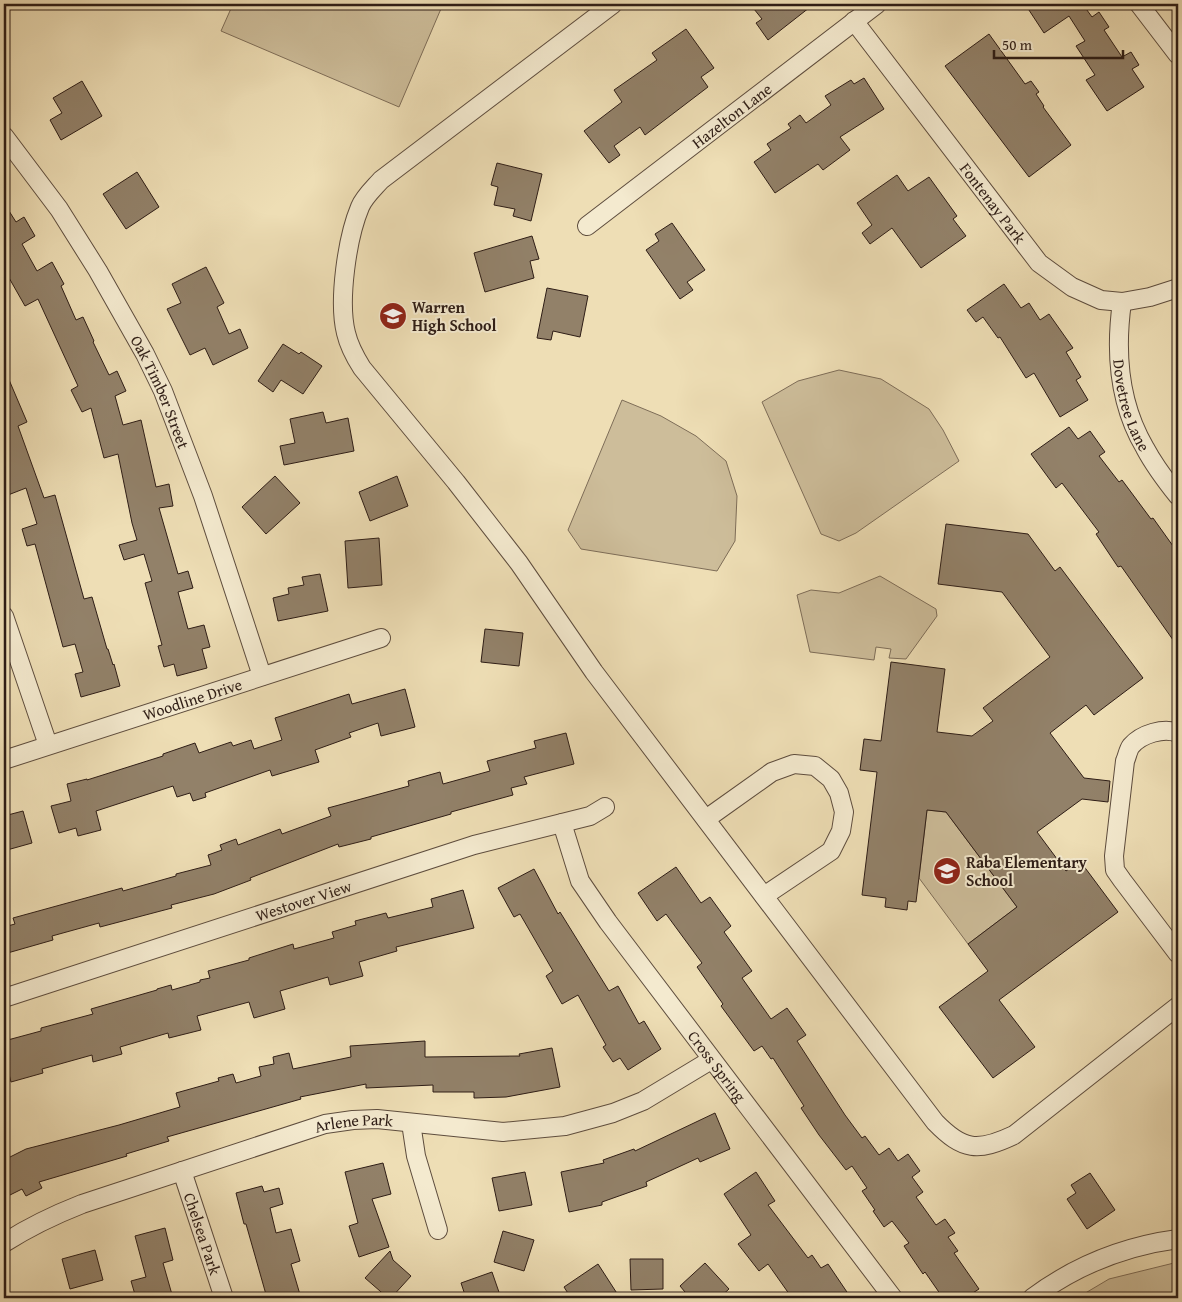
<svg xmlns="http://www.w3.org/2000/svg" width="1182" height="1302" viewBox="0 0 1182 1302" font-family="'Gentium Book Plus',serif">
<style>
.green{fill:#cdbd9a;stroke:#7e6d58}
.building{fill:#928169;stroke:#2e1d16}
.lines{fill:none;stroke-linecap:round;stroke-linejoin:round}
.minor-casing{stroke:#5e4d3e;stroke-width:20}
.minor{stroke:#f4eacf;stroke-width:18}
.labels{text-anchor:middle;dominant-baseline:central;stroke-width:4;stroke-linejoin:round;paint-order:stroke}
.street-label{font-size:16px;fill:#2e1d16;stroke:#f4eacf}
.poi-label{font-size:16px;font-weight:bold;fill:#2e1d16;stroke:#f4eacf;text-anchor:start}
</style>
<rect width="100%" height="100%" fill="#eedeb5"/>
<filter id="stains"><feTurbulence type="fractalNoise" baseFrequency=".004" numOctaves="4"/><feColorMatrix values="0 0 0 0 .2 0 0 0 0 .09 0 0 0 0 .02 0 0 0 .5 -.17"/></filter>
<radialGradient id="worn" r=".72"><stop offset=".6" stop-color="#630" stop-opacity="0"/><stop offset="1" stop-color="#630" stop-opacity=".3"/></radialGradient>
<g class="green">
<path d="M233 4H443L399 107 221 31Z"/>
<path d="M839 370 881 379 929 409 943 430 959 461 856 533 839 541 821 534 762 402 798 381Z"/>
<path d="M622 400 661 416 696 436 726 461 737 496 735 541 717 571 581 549 568 530Z"/>
<path d="M880 576 936 609 937 616 906 659 889 658 891 649 876 647 874 660 810 652 797 595 811 590 839 593Z"/>
<path d="M927 810 946 812 1017 907 968 944 919 878Z"/>
<path d="M1178 1262V1298H1077L1109 1279Z"/>
</g>
<g class="building">
<path d="M750 4H814L768 40 756 23 762 19Z"/>
<path d="M1025 4H1087L1084 6 1092 17 1099 12 1109 27 1104 30 1122 57 1131 52 1139 65 1132 69 1144 87 1107 111 1086 80 1095 75 1076 46 1085 41 1069 16 1044 33Z"/>
<path d="M686 29 714 68 701 77 708 87 645 135 640 127 614 146 620 155 609 163 584 131 622 102 614 90 657 60 652 53Z"/>
<path d="M989 34 1025 84 1031 81 1039 92 1036 94 1044 106 1043 107 1071 145 1029 177 945 66Z"/>
<path d="M864 78 884 109 840 137 850 150 823 170 818 164 775 193 754 162 771 150 767 144 791 128 788 124 800 115 806 123 831 105 825 96 851 80 854 84Z"/>
<path d="M82 81 102 116 61 140 50 120 62 113 53 98Z"/>
<path d="M497 163 542 174 531 221 513 216 515 209 494 205 498 187 491 185Z"/>
<path d="M137 172 159 207 126 229 103 194Z"/>
<path d="M897 175 908 191 929 177 957 216 953 219 966 236 921 268 892 228 870 244 862 233 872 225 857 203Z"/>
<path d="M4 203 16 222 24 217 35 236 22 244 37 271 52 262 64 284 61 286 76 320 83 317 94 341 93 342 109 375 117 371 126 391 115 396 123 425 141 420 156 487 169 484 173 506 159 508 178 574 188 571 193 588 178 592 188 629 204 625 210 647 202 649 207 668 177 676 174 664 164 667 158 646 162 645 145 583 152 581 144 554 124 560 119 545 137 540 132 523 118 454 104 458 91 408 82 412 71 390 78 386 38 299 25 306 4 269Z"/>
<path d="M672 223 705 270 687 282 693 290 680 299 646 250 659 241 655 234Z"/>
<path d="M532 236 539 259 530 261 534 278 485 292 474 253Z"/>
<path d="M206 267 224 303 217 307 229 334 240 329 248 348 213 365 205 348 190 355 167 309 181 303 172 284Z"/>
<path d="M1004 284 1021 308 1029 303 1040 320 1049 314 1073 348 1066 352 1081 377 1076 380 1088 400 1060 417 1034 373 1026 378 1000 337 998 338 983 317 976 322 967 310Z"/>
<path d="M547 288 588 296 580 337 553 331 551 340 537 338Z"/>
<path d="M283 344 299 354 301 352 322 366 303 394 281 380 273 392 258 381Z"/>
<path d="M4 368 27 422 18 426 44 498 55 495 84 599 92 597 107 649H108L113 665 114 664 120 686 81 697 75 674 83 672 75 644 63 647 35 544 27 546 22 529 37 524 26 488 8 495 4 484Z"/>
<path d="M323 412 326 423 348 418 354 451 284 465 280 446 295 443 290 419Z"/>
<path d="M1069 427 1078 439 1090 431 1105 452 1099 456 1119 482 1122 480 1151 519 1153 518 1178 553V647L1121 566 1118 567 1096 534 1099 532 1062 483 1056 488 1031 454Z"/>
<path d="M275 476 300 503 266 534 242 507Z"/>
<path d="M397 476 408 506 370 521 359 492Z"/>
<path d="M946 524 1028 534 1055 571 1060 567 1143 678 1094 715 1086 705 1050 733 1084 778 1110 781 1108 802 1082 799 1037 832 1066 871 1080 861 1118 912 999 1000 1035 1047 993 1078 939 1007 988 971 968 944 1017 907 946 812 927 810 916 902 908 901 907 910 885 907 886 898 862 895 877 772 860 770 864 739 881 741 891 662 945 669 937 732 972 736 993 721 983 708 1050 657 1002 592 938 584Z"/>
<path d="M379 538 382 585 348 588 345 541Z"/>
<path d="M320 574 328 611 278 621 273 598 289 594 288 588 304 585 302 577Z"/>
<path d="M485 629 523 633 519 666 481 662Z"/>
<path d="M405 689 415 727 381 736 378 723 349 733 351 737 315 750 319 762 272 776 270 770 205 793 206 797 193 801 190 793 177 797 173 786 96 811 101 830 78 836 76 828 59 833 51 806 71 801 67 784 87 779V780L163 756V754L195 743 199 753 231 742 233 746 251 740 254 749 282 740 275 718 349 694 352 704Z"/>
<path d="M566 733 574 764 524 777 527 784 511 788 513 795 451 812V814L371 837V839L339 847 338 844 250 878 251 880 214 894 171 905 172 908 100 927 99 923 52 936 53 940 4 954V927L15 924 13 918 122 888 123 891 176 876V874L211 865 208 855 222 850 220 845 236 839 238 845 280 829 282 834 331 816 328 808 409 786 408 781 440 772 443 784 490 771 487 761 536 748 534 741Z"/>
<path d="M23 811 32 843 7 850 4 836V816Z"/>
<path d="M676 867 701 903 710 897 731 926 724 932 752 971 742 978 771 1019 787 1008 806 1035 797 1041 845 1115 862 1138 865 1136 879 1155 889 1148 898 1161 908 1154 920 1171 912 1177 923 1192 916 1197 936 1225 945 1219 955 1233 948 1237 958 1251 954 1253 979 1289 965 1298H943L925 1272 923 1274 904 1246 909 1243 892 1221 884 1227 873 1211 875 1210 862 1191 867 1188 852 1166 846 1170 819 1135 801 1108 804 1106 773 1058 771 1059 762 1046 754 1051 721 1006 723 1004 697 967 702 963 666 914 657 921 638 893Z"/>
<path d="M534 869 558 914 560 912 609 991 618 986 639 1024 644 1021 661 1049 628 1070 620 1058 613 1062 603 1047 606 1045 578 995 562 1004 546 976 553 971 520 914 514 917 498 888Z"/>
<path d="M463 890 474 928 396 947 397 951 359 962 363 976 330 985 328 977 280 991 285 1009 254 1018 249 1002 197 1016 201 1030 169 1038 168 1033 120 1047 122 1054 93 1062 92 1055 42 1069 43 1073 11 1082 4 1054V1041L41 1031V1028L93 1014 91 1009 157 990V989L171 985 172 990 200 982V980L210 978 208 971 249 960V958L293 944 294 949 334 938 332 932 356 925 355 921 386 913 388 918 433 907 431 899Z"/>
<path d="M425 1041V1057L520 1056 519 1054 552 1048 560 1087 506 1097 474 1098V1092H433V1085L366 1088V1084L300 1097 301 1099 167 1137 169 1141 126 1154 127 1156 39 1182 42 1188 26 1196 22 1189 4 1198V1160L26 1149 119 1125 180 1107 176 1093 219 1081 218 1078 233 1074 236 1083 261 1076 259 1067 274 1064 273 1057 289 1053 293 1069 351 1057 350 1046Z"/>
<path d="M715 1113 730 1149 700 1162 698 1158 646 1182 647 1186 602 1202V1205L569 1212 561 1172 604 1163 603 1160 634 1149 635 1151Z"/>
<path d="M383 1163 391 1194 372 1199 389 1247 359 1257 349 1226 358 1223 345 1172Z"/>
<path d="M525 1172 532 1205 499 1211 492 1178Z"/>
<path d="M756 1172 775 1201 768 1205 808 1258 812 1255 821 1268 828 1264 851 1298H792L768 1264 759 1271 738 1244 751 1235 724 1194Z"/>
<path d="M1090 1173 1115 1210 1087 1229 1067 1199 1076 1193 1071 1185Z"/>
<path d="M262 1186 264 1192 279 1188 283 1204 270 1208 276 1233 291 1229 300 1261 291 1264 301 1298H267L246 1224H244L236 1193Z"/>
<path d="M165 1228 173 1260 163 1263 173 1298H136L131 1281 146 1277 135 1236Z"/>
<path d="M503 1231 534 1240 524 1271 494 1262Z"/>
<path d="M95 1250 103 1280 70 1289 62 1259Z"/>
<path d="M390 1251 393 1260 411 1276 391 1298H388L365 1278Z"/>
<path d="M630 1259H663V1289L631 1290Z"/>
<path d="M705 1263 729 1289 719 1298H690L680 1286Z"/>
<path d="M598 1264 620 1298H571L564 1287Z"/>
<path d="M492 1272 501 1298H466L461 1283Z"/>
</g>
<g class="lines">
<g class="minor-casing">
<g id="minor">
<path d="M613 4 381 180C374 188 364 197 360 207 347 238 338 301 346 333 349 346 355 357 362 368L456 482 519 563 594 672 935 1122C963 1151 978 1152 1014 1135L1178 1006"/>
<path d="M1139 4 1178 55"/>
<path id="s1" d="M854 21 1039 263 1072 287 1101 300 1122 302 1150 297 1178 288"/>
<path id="s2" d="M4 136 59 209 98 271 145 354 163 391 203 496 262 676"/>
<path id="s3" d="M587 226 877 4"/>
<path id="s4" d="M1122 302C1115 352 1119 404 1145 448 1154 465 1166 481 1178 496"/>
<path d="M4 616 48 745"/>
<path d="M1178 733C1164 727 1141 734 1131 746 1128 750 1127 757 1125 761L1114 856 1115 870 1122 880 1178 954"/>
<path id="s5" d="M4 760 381 638"/>
<path d="M706 819 772 772 794 764 815 766 831 779 839 793 844 812 841 831 831 851 764 896"/>
<path id="s6" d="M562 823 580 881 608 922 893 1298"/>
<path id="s7" d="M4 998 474 845 590 816 605 807"/>
<path d="M411 1123 416 1156 438 1230"/>
<path id="s8" d="M182 1171 224 1298"/>
<path id="s9" d="M4 1243C29 1227 54 1215 82 1204L325 1124 353 1120 377 1119 503 1132 565 1126 613 1113 643 1101 711 1060"/>
<path d="M1032 1298C1075 1266 1125 1246 1178 1239"/>
</g>
</g>
<use href="#minor" class="minor"/>
</g>
<defs>
<g id="school-disc" transform="scale(1.4375)"><circle r="9.5" fill="#8f2418" stroke="#f4eacf"/><path d="M0-5L7-2L0 1L-7-2ZM-4 1L0 2.5L4 1V4Q0 6-4 4Z" fill="#fff"/></g>
</defs>
<g fill-rule="evenodd">
<use href="#school-disc" x="393" y="316"/>
<use href="#school-disc" x="947" y="871"/>
</g>
<g class="labels">
<g class="street-label">
<text stroke="none"><textPath href="#s3" startOffset="182">Hazelton Lane</textPath></text>
<text stroke="none"><textPath href="#s1" startOffset="229">Fontenay Park</textPath></text>
<text stroke="none"><textPath href="#s2" startOffset="301">Oak Timber Street</textPath></text>
<text stroke="none"><textPath href="#s4" startOffset="105">Dovetree Lane</textPath></text>
<text stroke="none"><textPath href="#s5" startOffset="198">Woodline Drive</textPath></text>
<text stroke="none"><textPath href="#s7" startOffset="315">Westover View</textPath></text>
<text stroke="none"><textPath href="#s6" startOffset="291">Cross Spring</textPath></text>
<text stroke="none"><textPath href="#s9" startOffset="372">Arlene Park</textPath></text>
<text stroke="none"><textPath href="#s8" startOffset="66">Chelsea Park</textPath></text>
</g>
<g class="poi-label">
<text x="412" y="307">Warren<tspan x="412" dy="18">High School</tspan></text>
<text x="966" y="862">Raba Elementary<tspan x="966" dy="18">School</tspan></text>
</g>
</g>
<rect width="1182" height="1302" fill="none" stroke="#eedeb5" stroke-width="20"/>
<rect x="5" y="5" width="1172" height="1292" fill="none" stroke="#2e1d16" stroke-width="2.5"/>
<rect x="10" y="10" width="1162" height="1282" fill="none" stroke="#2e1d16"/>
<path d="M994 50v8h129v-8" fill="none" stroke="#2e1d16" stroke-width="2.5"/>
<text x="1002" y="50" font-size="15" fill="#2e1d16" stroke="#f4eacf" stroke-width="4" paint-order="stroke">50 m</text>
<rect width="100%" height="100%" filter="url(#stains)"/>
<rect width="100%" height="100%" fill="url(#worn)"/>
</svg>
